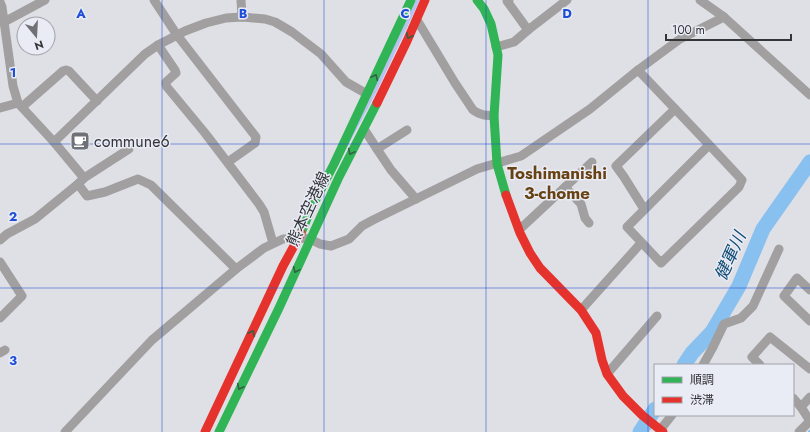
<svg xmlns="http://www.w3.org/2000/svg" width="810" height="432" viewBox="0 0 810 432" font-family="Jost,'Noto Sans JP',sans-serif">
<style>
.green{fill:#bac1f1}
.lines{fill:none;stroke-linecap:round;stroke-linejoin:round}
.stream{stroke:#88c0ef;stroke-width:2.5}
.river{stroke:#88c0ef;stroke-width:15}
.street{stroke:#a19f9f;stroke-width:9}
.fast{stroke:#30b455;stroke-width:9}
.jam{stroke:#e5322d;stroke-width:9}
.oneway{stroke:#336143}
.grid{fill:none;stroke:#1d4ed8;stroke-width:1;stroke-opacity:0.55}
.labels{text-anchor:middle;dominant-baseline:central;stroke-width:3;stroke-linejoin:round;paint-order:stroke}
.poi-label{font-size:16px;fill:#343539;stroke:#e9ebf5;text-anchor:start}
.street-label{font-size:16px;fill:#343539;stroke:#e9ebf5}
.neighbourhood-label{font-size:17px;font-weight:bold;fill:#684213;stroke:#e9ebf5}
.water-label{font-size:17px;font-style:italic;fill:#0d4a73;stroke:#e9ebf5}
.grid-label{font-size:13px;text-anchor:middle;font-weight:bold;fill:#1d4ed8;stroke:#e9ebf5;stroke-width:3;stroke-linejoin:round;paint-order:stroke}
</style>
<rect width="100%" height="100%" fill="#dfe0e5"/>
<path class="green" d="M416 0H420L377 91 328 183Z"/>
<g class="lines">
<path class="stream" d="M809 432 810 431"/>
<g class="river">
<path d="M684 365 692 353 712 332 739 286 763 229 810 162"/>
<path d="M640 432 655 409"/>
</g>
<g class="street">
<path d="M154 0 177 35 256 137 255 143 228 162"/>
<path d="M241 0 242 17"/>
<path d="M700 0 724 17 810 95"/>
<path d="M0 2 2 7 13 86 18 103 54 142 84 178 78 184 87 196 105 192 138 179 151 185 236 269"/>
<path d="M417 20 455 83 473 110 478 113 484 115 494 116"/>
<path d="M4 22 45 0"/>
<path d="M528 30 567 0"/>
<path d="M158 45 185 31 206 23 226 18 242 17 265 19 275 22 292 32 321 54 346 82 367 94"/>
<path d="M496 47 514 42 528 30 507 1 509 0"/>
<path d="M638 70C673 107 708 143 742 180L739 187 661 263 627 227 709 145"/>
<path d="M22 107 63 71 66 70 69 71 97 101"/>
<path d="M0 108 18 103"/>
<path d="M364 129 377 149 407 130"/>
<path d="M54 142 145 54 158 45 175 70 176 73 166 82V84L167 87 205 133 259 204 264 212 273 243"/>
<path d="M377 149 391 170 416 199"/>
<path d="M84 178 129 149"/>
<path d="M565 187 581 204 585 218 589 223"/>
<path d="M644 209 624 177 616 166 675 109"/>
<path d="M519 230 592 162"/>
<path d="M0 240 7 234 35 219 78 184"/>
<path d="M0 262 22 296 0 318"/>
<path d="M810 290 797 278 784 296 810 321"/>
<path d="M581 310 641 243"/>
<path d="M0 353 5 350"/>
<path d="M703 365 713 347 724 324 741 318 753 306 779 249"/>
<path d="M760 365 752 357 770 337 810 369"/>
<path d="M607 374 657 316"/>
<path d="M793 398 801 407"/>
<path d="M660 430 672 415"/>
<path d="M65 432 152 340 236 269 264 248 283 239 299 238 310 239 320 244 331 246 349 239 362 226 373 220 477 169 521 156 590 109 638 70 680 39 724 17"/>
<path d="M799 432 810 421 801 407 810 397"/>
</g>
<g class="fast">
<path d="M477 0 484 9 491 24 498 55 494 116 497 164 506 195"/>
<path d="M301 233 311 209 334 164 411 0"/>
<path d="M219 432 279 308 339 177 377 103"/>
</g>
<g class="jam">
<path d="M377 103 407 41 425 0"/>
<path d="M506 195 520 233 530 253 540 268 581 310 596 333 602 360 607 374 623 396 642 415 663 432"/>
<path d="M205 432 283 266 301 233"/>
</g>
</g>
<defs><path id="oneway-chevron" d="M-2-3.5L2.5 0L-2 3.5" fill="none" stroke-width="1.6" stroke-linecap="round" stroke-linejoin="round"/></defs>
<g class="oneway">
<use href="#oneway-chevron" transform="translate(409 36) rotate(116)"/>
<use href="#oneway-chevron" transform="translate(375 77) rotate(-65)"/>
<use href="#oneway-chevron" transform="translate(351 152) rotate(117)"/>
<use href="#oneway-chevron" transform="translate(296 270) rotate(114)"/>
<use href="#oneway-chevron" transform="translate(252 333) rotate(-65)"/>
<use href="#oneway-chevron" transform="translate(240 387) rotate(116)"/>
</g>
<path class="grid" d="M162 0V432M324 0V432M486 0V432M648 0V432M0 144H810M0 288H810"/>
<defs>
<g id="cafe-square" transform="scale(1)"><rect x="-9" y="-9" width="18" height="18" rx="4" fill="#707175" stroke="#e9ebf5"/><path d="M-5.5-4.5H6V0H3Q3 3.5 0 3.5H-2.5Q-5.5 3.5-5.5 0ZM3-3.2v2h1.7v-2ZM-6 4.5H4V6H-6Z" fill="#fff"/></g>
</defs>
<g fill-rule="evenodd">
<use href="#cafe-square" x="80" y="141"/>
</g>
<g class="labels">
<g class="poi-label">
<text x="94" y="141">commune6</text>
</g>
<g class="street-label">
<text transform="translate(308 209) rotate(-65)">熊本空港線</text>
</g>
<g class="neighbourhood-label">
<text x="557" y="173">Toshimanishi<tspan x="557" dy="20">3-chome</tspan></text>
</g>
<g class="water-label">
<text transform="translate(730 256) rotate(-66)">健軍川</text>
</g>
</g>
<g class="grid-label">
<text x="81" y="18">A</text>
<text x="243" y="18">B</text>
<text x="405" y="18">C</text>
<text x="567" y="18">D</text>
<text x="13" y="77">1</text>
<text x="13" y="221">2</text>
<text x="13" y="365">3</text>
</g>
<rect x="654" y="364" width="140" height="52" fill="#e9ebf5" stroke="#a1a2aa"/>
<rect x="662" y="377" width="20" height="6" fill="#30b455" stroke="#a1a2aa"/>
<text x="690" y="384" font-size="12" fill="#343539">順調</text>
<rect x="662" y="397" width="20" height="6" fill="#e5322d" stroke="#a1a2aa"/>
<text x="690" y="404" font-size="12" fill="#343539">渋滞</text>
<g transform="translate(36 36) rotate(162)"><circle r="19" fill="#e9ebf5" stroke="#a1a2aa"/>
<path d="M0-3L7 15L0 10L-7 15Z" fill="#707175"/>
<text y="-6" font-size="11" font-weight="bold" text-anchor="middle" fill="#343539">N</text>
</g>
<path d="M666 34v6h125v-6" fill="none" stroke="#343539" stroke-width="2"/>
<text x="672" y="34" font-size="12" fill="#343539" stroke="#e9ebf5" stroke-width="3" paint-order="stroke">100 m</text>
</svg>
